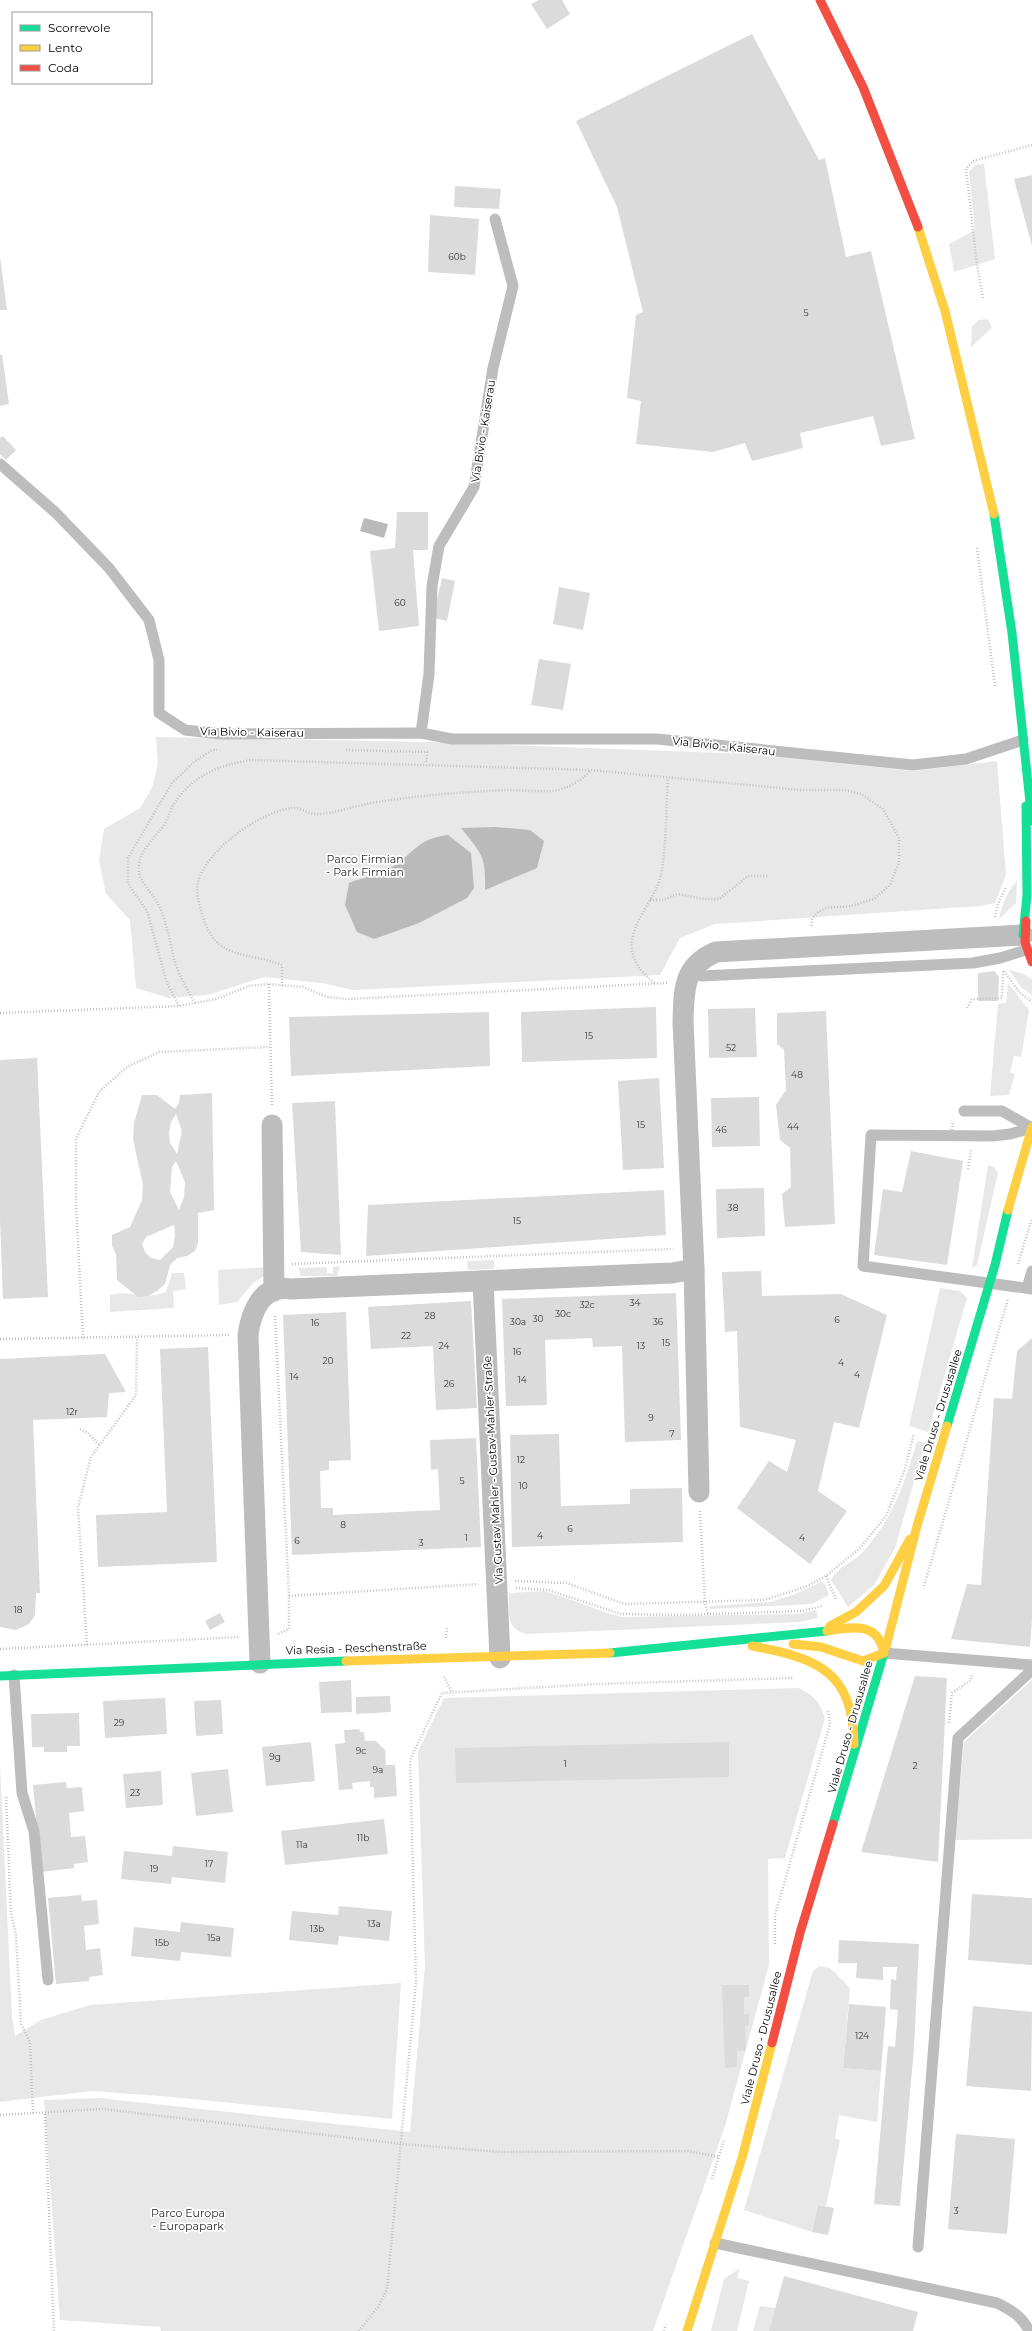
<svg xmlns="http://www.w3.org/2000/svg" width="1032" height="2331" viewBox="0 0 1032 2331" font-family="Montserrat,sans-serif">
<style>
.green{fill:#e8e8e8}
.water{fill:#bababa}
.building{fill:#dbdbdb;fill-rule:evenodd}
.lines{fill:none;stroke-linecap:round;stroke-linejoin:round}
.path{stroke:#c2c2c2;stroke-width:2.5;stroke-dasharray:1 2;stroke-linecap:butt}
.lane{stroke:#bdbdbd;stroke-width:11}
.street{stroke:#bdbdbd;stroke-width:21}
.fast{stroke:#16e098;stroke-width:9}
.slow{stroke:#ffcf43;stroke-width:9}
.jam{stroke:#f24e42;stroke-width:9}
.path-bridge{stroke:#c2c2c2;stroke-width:2.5;stroke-dasharray:1 2;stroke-linecap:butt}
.labels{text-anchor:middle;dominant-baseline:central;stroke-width:3.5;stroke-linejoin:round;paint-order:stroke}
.number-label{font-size:9px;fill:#373737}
.street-label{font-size:11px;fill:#000;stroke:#fff}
.park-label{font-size:11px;fill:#2c2c2c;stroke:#fff}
</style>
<rect width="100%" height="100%" fill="#fff"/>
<g class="green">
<path d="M984 164 995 259 954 272 949 244 975 230 969 172 975 165Z"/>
<path d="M988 319 992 328 971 347 972 326 979 320Z"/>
<path d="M156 737 429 742 749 754 914 771 997 761 1006 875 995 903 980 906 715 924 680 938 660 975 353 990 322 983 264 977 208 995 169 998 136 988 130 920 106 894 99 861 104 829 140 808 152 788 158 764Z"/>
<path d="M1017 881 1016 903 999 919C1002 904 1007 892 1017 881Z"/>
<path d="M1008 969 1023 974 1032 979V995L1022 988Z"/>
<path d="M1008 983 1029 1010 1021 1057 1014 1056 1010 1072 1015 1074 1009 1095 990 1096 998 1004 1006 1003Z"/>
<path d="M988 1165 994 1167 998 1173 977 1265 972 1268Z"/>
<path d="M494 1260V1269L468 1270 467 1261Z"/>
<path d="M340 1266 337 1276H300L299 1268 327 1267V1273H333V1267Z"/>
<path d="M269 1267 267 1274 253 1283 237 1302 219 1305 218 1270Z"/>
<path d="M172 1273H184L186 1289 173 1291 174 1308 110 1312V1295C130 1289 142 1301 166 1292Z"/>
<path d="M940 1288 960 1291 967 1298 928 1432 909 1426Z"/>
<path d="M917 1441 925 1443 895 1548 874 1585 848 1607 831 1580C837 1567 854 1562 863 1552 894 1516 904 1485 917 1441Z"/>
<path d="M821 1582 825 1584 829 1595 812 1604 710 1609V1606L770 1602 793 1595Z"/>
<path d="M543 1591C570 1598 595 1610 622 1617L797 1614 816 1610 818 1618 800 1622 526 1634C505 1629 509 1611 509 1593Z"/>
<path d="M1032 1680V1839L955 1840 964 1742Z"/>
<path d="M799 1688C814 1696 820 1702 825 1718L785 1858 768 1859 769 1965 725 2126 653 2331H161L160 2327 60 2320 44 2100 100 2098 410 2132 425 1966 418 1751 444 1698Z"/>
<path d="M0 1764 12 2017 15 2036 41 2020 90 2005 401 1983 392 2119 172 2097 92 2091 0 2102Z"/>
<path d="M819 1966 830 1968 850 1988 843 2068 881 2071 877 2122 839 2115 835 2138 840 2140 826 2206 818 2205 812 2232 744 2210 813 1971Z"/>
<path d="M740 2268 737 2278 749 2281 737 2331H711L724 2279Z"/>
<path d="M760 2306 775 2308 769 2331H753Z"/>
</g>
<g class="water">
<path d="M364 518 388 524 384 538 360 531Z"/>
<path d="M495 827 530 830 544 841 537 868 485 890C486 856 482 854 461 828Z"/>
<path d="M448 835 471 853 474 888 467 898 419 923 374 939 357 932 345 905 349 883C364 877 385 873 398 863 418 848 419 839 448 835Z"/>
</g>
<g class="building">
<path d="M539 0H562L570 14 547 29 531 4Z"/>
<path d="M752 34 819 160 825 158 846 257 871 251 915 439 881 446 873 416 800 433 803 448 752 461 745 443 713 452 636 444 641 401 627 398 636 315 643 312 617 207 576 121Z"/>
<path d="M1032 175V246L1014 179Z"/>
<path d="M455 186 501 189 499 209 454 207Z"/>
<path d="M430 215 479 219 475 275 428 272Z"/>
<path d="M0 257 7 310H0Z"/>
<path d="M2 354 9 404 0 406V355Z"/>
<path d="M3 436 16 450 6 460 0 454V438Z"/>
<path d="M397 512H428V550H413L419 626 379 631 370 551 395 548Z"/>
<path d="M442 578 455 581 447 621 433 618Z"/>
<path d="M559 587 590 593 583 630 553 624Z"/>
<path d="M539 659 571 664 563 710 531 705Z"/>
<path d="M994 971 999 977 998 1001H978V973Z"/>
<path d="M656 1007 657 1058 522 1062 521 1012Z"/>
<path d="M755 1008 757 1057 709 1058 708 1009Z"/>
<path d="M826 1011 835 1224 785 1227 782 1194 791 1187 790 1148 780 1140 776 1105 786 1090 784 1050 777 1044V1013Z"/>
<path d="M489 1012 490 1066 291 1076 289 1017Z"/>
<path d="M37 1058 48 1297 3 1299 0 1219V1060Z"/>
<path d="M659 1078 664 1168 623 1170 618 1081Z"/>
<path d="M212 1093 214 1210 198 1213V1243L195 1251 187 1256 177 1258 170 1265 165 1284 157 1291 148 1296 138 1297 117 1280 116 1254 112 1246V1235L130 1227 142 1200 143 1185 133 1139 134 1123 142 1095H157L175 1109 179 1103 180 1095ZM176 1114 182 1131 177 1154 170 1143 169 1133 171 1122ZM176 1161 185 1182 184 1197 179 1210 170 1192 172 1167ZM174 1225 175 1235 173 1247 160 1260 151 1258 145 1252 142 1244 146 1237Z"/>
<path d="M759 1097 760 1146 712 1147 711 1098Z"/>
<path d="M335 1101 341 1255 301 1252 292 1103Z"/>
<path d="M911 1151 963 1161 947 1265 874 1255 883 1189 902 1192Z"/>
<path d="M764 1188 765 1236 717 1238 716 1189Z"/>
<path d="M664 1190 666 1235 366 1256 368 1205Z"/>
<path d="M761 1271 762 1296 841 1294 887 1315 859 1428 834 1422 818 1491 847 1511 810 1564 737 1508 769 1461 787 1472 796 1440 740 1427 737 1331 725 1332 722 1272Z"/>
<path d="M676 1293 681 1440 625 1442 622 1346 593 1347 592 1338 545 1340 547 1405 506 1406 502 1299Z"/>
<path d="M471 1301 477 1408 436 1410 433 1346 371 1349 368 1307Z"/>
<path d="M346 1312 351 1460 329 1461V1470L320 1471 321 1508H333V1515L440 1510 438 1469 431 1470 430 1440 476 1438 481 1547 292 1555 283 1315Z"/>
<path d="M1032 1338V1619L1030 1647 951 1639 967 1584 981 1585 994 1398 1012 1399 1017 1351Z"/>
<path d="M208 1347 217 1562 98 1567 96 1515 167 1512 160 1349Z"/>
<path d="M105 1354 126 1392 109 1393 107 1417 33 1420 40 1593H36L35 1615 29 1624 16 1630 0 1627V1359Z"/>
<path d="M559 1434 561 1506 630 1504V1489L682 1488 683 1542 512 1547 510 1435Z"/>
<path d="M220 1613 225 1622 210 1630 205 1621Z"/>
<path d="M915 1676 947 1678 938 1862 861 1852Z"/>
<path d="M351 1680 352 1712 321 1713 319 1682Z"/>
<path d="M390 1696 391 1712 356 1714V1697Z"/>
<path d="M165 1698 167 1734 105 1738 103 1701Z"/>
<path d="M221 1700 223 1734 196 1736 194 1701Z"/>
<path d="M79 1713 80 1746H67V1752H44V1747H32L31 1714Z"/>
<path d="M359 1729 360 1732H364L365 1741H376L385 1750 386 1765H395L397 1796 374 1798V1787H370V1781L352 1783 353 1789 339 1790 335 1744 345 1743 344 1730Z"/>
<path d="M311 1742 315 1781 266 1786 262 1747Z"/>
<path d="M729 1742V1777L456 1783 455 1748Z"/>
<path d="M228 1769 233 1812 196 1816 191 1773Z"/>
<path d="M161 1771 163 1805 126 1808 123 1774Z"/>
<path d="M66 1782 67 1788 82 1787 84 1811 69 1813 71 1837 85 1836 88 1862 74 1864V1868L41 1872 33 1785Z"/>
<path d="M384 1819 388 1854 285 1865 281 1831Z"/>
<path d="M173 1846 228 1852 225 1883 172 1877 171 1884 121 1879 124 1851 172 1856Z"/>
<path d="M972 1894 1032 1898V1965L968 1960Z"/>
<path d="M81 1895 82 1901 97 1900 99 1924 84 1926 86 1950 100 1948 103 1975 89 1977V1981L56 1984 48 1898Z"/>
<path d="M339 1906 392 1911 389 1941 339 1936 338 1945 289 1940 292 1911 338 1915Z"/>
<path d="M181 1922 234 1928 231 1957 181 1952 180 1961 131 1956 134 1927 180 1932Z"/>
<path d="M839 1940 919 1944 914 2048 900 2206 874 2204 888 2046 895 2047 898 2010 890 2009 891 1979 896 1980 897 1967H883V1980L856 1978 857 1963H838Z"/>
<path d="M722 1985H749V1997H744V2014H749V2025L745 2026 746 2050 737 2051V2067L725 2068Z"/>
<path d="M849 2004 886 2007 881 2071 843 2068Z"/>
<path d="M973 2006 1032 2012 1031 2091 966 2086Z"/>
<path d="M956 2134 1015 2139 1007 2234 948 2229Z"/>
<path d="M818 2205 834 2208 828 2235 812 2232Z"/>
<path d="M784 2276 918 2312 913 2331H769Z"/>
</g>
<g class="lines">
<g class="path">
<path d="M983 298 977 265 966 169 973 161 1032 145"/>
<path d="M977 548 995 686"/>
<path d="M346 750 427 752 426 763"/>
<path d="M650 900H663L677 894 705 899H719L748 876H768"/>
<path d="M995 917 998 904 1006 887"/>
<path d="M1004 971 1019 992 1032 1002"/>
<path d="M654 983C644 974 635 966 632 951 629 928 648 907 657 887 667 865 666 804 668 778"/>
<path d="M269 984 272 1106"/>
<path d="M282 986V965C247 951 216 961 203 917 200 907 195 893 198 882 207 849 260 812 292 808 300 807 308 814 316 814 336 814 358 804 378 802 421 795 464 792 507 790 520 790 549 793 558 790 572 786 582 780 591 770"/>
<path d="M195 1003C187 989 178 974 174 959 169 939 167 922 158 904 153 894 141 883 139 873 136 855 152 840 162 828 168 820 170 809 176 801 195 774 220 765 251 760L591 770 800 790H845L861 794 883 809 899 838V862L890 885 874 899 851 906 826 908 818 912 812 919 811 927"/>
<path d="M179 1006 167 983 147 911 128 884V858L172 783 194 762 212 750H217"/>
<path d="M967 1008 972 999 1002 998 1003 971"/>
<path d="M0 1013 179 1006 216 999 249 986 269 984 303 987 327 997 347 999 667 983"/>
<path d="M968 1169 971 1150"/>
<path d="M292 1264 673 1249"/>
<path d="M1018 1264 1032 1218"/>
<path d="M275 1316 289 1596V1629L278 1634"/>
<path d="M83 1338 76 1203V1139L99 1092 127 1067 159 1052 270 1047"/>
<path d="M0 1339 229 1335"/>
<path d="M80 1429 88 1433 99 1445"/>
<path d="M700 1511 705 1603 708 1614"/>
<path d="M826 1576 836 1599"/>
<path d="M515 1581 567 1583 624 1604 764 1600 805 1587 826 1576 860 1548 886 1516 904 1472 914 1434"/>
<path d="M924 1586 1008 1299"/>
<path d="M516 1588 548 1590 621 1614 683 1615 802 1611 822 1606"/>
<path d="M289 1596 478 1584"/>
<path d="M446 1638 447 1627"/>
<path d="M87 1645 78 1507 91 1457 136 1395 137 1337"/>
<path d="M0 1649 240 1637"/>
<path d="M444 1677 452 1692"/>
<path d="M949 1723 952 1693 971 1680 972 1674"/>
<path d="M6 1797 11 1913 16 1935 21 2024 30 2042 33 2114"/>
<path d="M775 1944V1915L830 1724 828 1709"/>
<path d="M45 2114 54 2331"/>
<path d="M0 2115 102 2109 402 2144 501 2152 688 2151 719 2157"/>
<path d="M712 2179 724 2140"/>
<path d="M359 2331 378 2307 387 2289 416 1982 410 1760 442 1693 597 1684 793 1678"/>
<path d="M664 2331 666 2325"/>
</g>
<g class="lane">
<path d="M0 464 56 513 109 568 149 620 159 660V713L185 730 221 734 421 733 452 739H657L913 765 966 759 1023 740"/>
<path d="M421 733 429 674 432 586 439 546 474 487 493 368 513 286 495 219"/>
<path d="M691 972 702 976 973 963 1000 958 1026 950"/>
<path d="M964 1111H1002L1032 1128"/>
<path d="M1032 1128 1010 1134 993 1136 871 1135 863 1266 1032 1289"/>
<path d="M1027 1288 1032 1271"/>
<path d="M884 1653 1032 1665"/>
<path d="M14 1675 22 1793 34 1831 48 1980"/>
<path d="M715 2243 997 2303C1011 2310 1022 2316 1029 2331"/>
<path d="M918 2247 958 1738 1032 1670"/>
</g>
<g class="street">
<path d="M272 1125 274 1291"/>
<path d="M694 1269 699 1492"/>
<path d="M483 1281 500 1658"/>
<path d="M260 1663 248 1335C251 1312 262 1284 290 1289L672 1273 694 1269 683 1022C684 989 683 966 716 952L1023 935"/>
</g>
<g class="fast">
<path d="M994 514 1012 633 1032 821"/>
<path d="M1023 935 1027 895 1026 806"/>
<path d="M947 1426 995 1265 1008 1210"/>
<path d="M610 1653 827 1631"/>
<path d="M0 1676 346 1661"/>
<path d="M833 1824 884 1653"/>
</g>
<g class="slow">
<path d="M918 227 945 311 994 514"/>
<path d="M1008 1210 1032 1127"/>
<path d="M830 1626 856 1612 884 1586 910 1539"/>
<path d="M827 1631C852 1627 878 1621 884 1653"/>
<path d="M793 1644 821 1647 863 1661 884 1653"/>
<path d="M752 1646C817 1658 853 1671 854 1744"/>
<path d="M886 1647 917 1526 947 1426"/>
<path d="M346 1661 610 1653"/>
<path d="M687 2331 742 2158 772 2043"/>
</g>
<g class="jam">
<path d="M820 0 863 87 918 227"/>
<path d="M1026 921 1025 942 1032 962"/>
<path d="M772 2043 800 1933 833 1824"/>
</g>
<path class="path-bridge" d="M951 1139 953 1121"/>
</g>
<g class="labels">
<g class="number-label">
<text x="457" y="256">60b</text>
<text x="806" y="312">5</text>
<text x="400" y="602">60</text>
<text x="589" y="1035">15</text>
<text x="731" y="1047">52</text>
<text x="797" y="1074">48</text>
<text x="641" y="1124">15</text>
<text x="793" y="1126">44</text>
<text x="721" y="1129">46</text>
<text x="733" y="1207">38</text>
<text x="517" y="1220">15</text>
<text x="635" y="1302">34</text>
<text x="587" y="1304">32c</text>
<text x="563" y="1313">30c</text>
<text x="430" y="1315">28</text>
<text x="538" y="1318">30</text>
<text x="837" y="1319">6</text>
<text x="518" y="1321">30a</text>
<text x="658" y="1321">36</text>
<text x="315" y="1322">16</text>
<text x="406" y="1335">22</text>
<text x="666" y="1342">15</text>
<text x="444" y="1345">24</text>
<text x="641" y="1345">13</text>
<text x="517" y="1351">16</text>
<text x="328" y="1360">20</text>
<text x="841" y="1362">4</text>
<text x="857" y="1374">4</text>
<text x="294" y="1376">14</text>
<text x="522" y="1379">14</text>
<text x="449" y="1383">26</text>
<text x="72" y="1411">12r</text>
<text x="651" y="1417">9</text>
<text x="672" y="1433">7</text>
<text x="521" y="1459">12</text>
<text x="462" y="1480">5</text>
<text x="523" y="1485">10</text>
<text x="343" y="1524">8</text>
<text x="570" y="1528">6</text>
<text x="540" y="1535">4</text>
<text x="466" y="1537">1</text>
<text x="802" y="1537">4</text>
<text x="297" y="1540">6</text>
<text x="421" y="1542">3</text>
<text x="18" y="1609">18</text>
<text x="119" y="1722">29</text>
<text x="361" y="1750">9c</text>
<text x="275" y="1756">9g</text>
<text x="565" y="1763">1</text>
<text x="915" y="1765">2</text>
<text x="378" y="1769">9a</text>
<text x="135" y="1792">23</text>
<text x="363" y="1837">11b</text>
<text x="302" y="1844">11a</text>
<text x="209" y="1863">17</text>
<text x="154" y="1868">19</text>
<text x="374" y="1923">13a</text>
<text x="317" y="1928">13b</text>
<text x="214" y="1937">15a</text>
<text x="162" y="1942">15b</text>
<text x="862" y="2035">124</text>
<text x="956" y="2210">3</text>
</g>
<g class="street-label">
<text transform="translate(483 431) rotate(-81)">Via Bivio - Kaiserau</text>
<text transform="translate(252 732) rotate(1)">Via Bivio - Kaiserau</text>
<text transform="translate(724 746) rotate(6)">Via Bivio - Kaiserau</text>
<text transform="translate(938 1415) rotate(-73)">Viale Druso - Drususallee</text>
<text transform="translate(493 1470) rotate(-93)">Via Gustav Mahler - Gustav-Mahler-Straße</text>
<text transform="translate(356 1648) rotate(-2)">Via Resia - Reschenstraße</text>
<text transform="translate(850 1727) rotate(-74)">Viale Druso - Drususallee</text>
<text transform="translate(761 2038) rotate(-76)">Viale Druso - Drususallee</text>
</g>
<g class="park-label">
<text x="365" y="859">Parco Firmian<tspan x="365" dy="13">- Park Firmian</tspan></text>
<text x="188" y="2213">Parco Europa<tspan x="188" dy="13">- Europapark</tspan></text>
</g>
</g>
<rect x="12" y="12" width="140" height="72" fill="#ffffff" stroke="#999999"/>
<rect x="20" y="25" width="20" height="6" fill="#16e098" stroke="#999999"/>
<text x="48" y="32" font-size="12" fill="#000000">Scorrevole</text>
<rect x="20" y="45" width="20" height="6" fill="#ffcf43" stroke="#999999"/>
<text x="48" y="52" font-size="12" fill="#000000">Lento</text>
<rect x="20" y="65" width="20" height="6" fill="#f24e42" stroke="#999999"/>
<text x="48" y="72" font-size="12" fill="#000000">Coda</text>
</svg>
